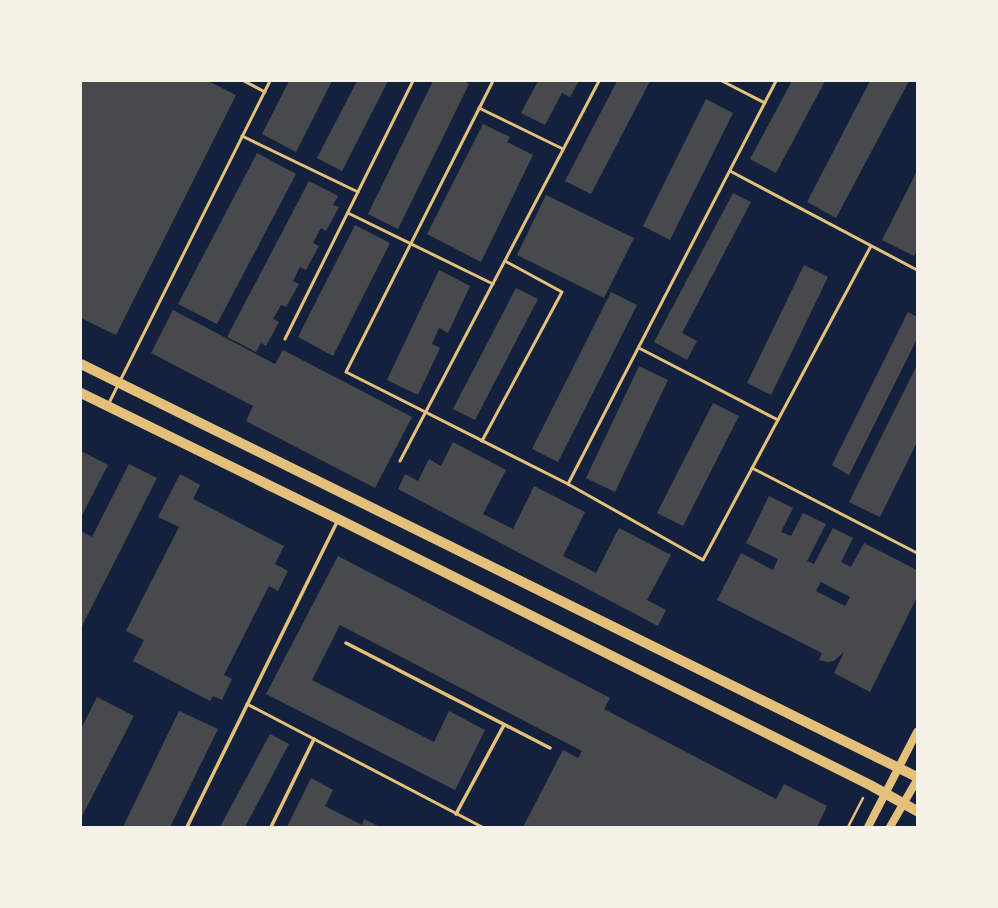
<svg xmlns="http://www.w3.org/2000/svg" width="998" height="908" viewBox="0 0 998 908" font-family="'Fira Sans Condensed',sans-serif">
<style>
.building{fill:#48494c;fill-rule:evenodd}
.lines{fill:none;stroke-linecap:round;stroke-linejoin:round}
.path{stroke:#e5c07b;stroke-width:2.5}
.service{stroke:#e5c07b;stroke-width:3}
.pedestrian{stroke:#e5c07b;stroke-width:3.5}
.secondary{stroke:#e5c07b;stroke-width:8}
.primary{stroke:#e5c07b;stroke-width:10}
</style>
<rect width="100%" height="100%" fill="#14213d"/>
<g class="building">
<path d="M81 81H208L236 95 116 335 81 318Z"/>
<path d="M289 81H332L296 152 262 134Z"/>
<path d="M357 81H388L342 171 317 158Z"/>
<path d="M433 81H464L469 84 398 229 368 214Z"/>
<path d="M538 81H579L570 97 562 93 545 125 521 113Z"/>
<path d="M617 81H650L591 194 565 181Z"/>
<path d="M792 81H825L776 173 750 159Z"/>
<path d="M870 81H909L836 218 807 202Z"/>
<path d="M706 99 733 113 670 240 643 226Z"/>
<path d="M483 124 510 137 507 142 533 155 481 262 427 234Z"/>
<path d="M257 153 296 174 217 324 178 304Z"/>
<path d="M917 171V250L914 256 882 240Z"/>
<path d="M309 181 338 196 333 205 339 207 326 231 321 228 313 243 319 246 306 270 300 267 293 281 299 284 286 307 281 305 273 319 279 322 266 346 261 343 256 352 227 337Z"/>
<path d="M733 193 751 202 682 333 697 341 687 360 654 342Z"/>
<path d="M546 195 634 238 604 298 517 255Z"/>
<path d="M355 225 390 243 333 356 298 337Z"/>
<path d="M804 265 828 277 771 395 747 383Z"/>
<path d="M439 270 470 286 448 333 439 328 432 344 440 348 418 395 387 380Z"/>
<path d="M516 288 538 299 475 420 453 409Z"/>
<path d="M611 292 637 305 558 462 532 449Z"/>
<path d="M173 310 275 364 283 350 412 417 375 488 246 421 253 406 151 353Z"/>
<path d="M908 312 917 317V339L849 475 832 465Z"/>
<path d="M917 365V442L880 517 849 502Z"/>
<path d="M639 366 668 380 615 492 586 478Z"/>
<path d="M713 403 739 416 683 526 657 513Z"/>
<path d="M453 442 506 470 483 514 513 529 534 486 585 512 563 556 596 573 619 528 671 555 647 600 666 610 658 626 398 489 405 474 418 481 429 459 441 466Z"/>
<path d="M81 451 108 465 81 517Z"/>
<path d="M129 464 157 478 81 628V531L92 537Z"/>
<path d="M180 474 200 485 193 499 284 546 275 564 288 571 278 591 269 586 224 675 232 679 222 700 213 696 210 701 133 661 144 640 126 631 179 527 158 517Z"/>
<path d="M769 496 793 508 781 532 791 536 803 513 826 524 807 561 814 564 833 528 853 538 841 562 851 567 864 543 917 570V597L870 692 834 673 844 652 834 661 828 662 819 660 822 653 717 600 741 553 773 570 778 559 746 543ZM821 582 850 597 845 606 816 591Z"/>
<path d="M338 556 610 698 604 709 776 799 784 784 827 806 817 827H523L563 750 578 758 582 751 340 625 312 680 434 742 449 711 485 730 455 790 266 694Z"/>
<path d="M97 697 134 716 81 818V729Z"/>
<path d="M179 711 218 729 170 827H123Z"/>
<path d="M270 734 289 744 245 827H220Z"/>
<path d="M311 778 333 790 325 806 362 825 364 819 380 827H287Z"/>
</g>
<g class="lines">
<path class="path" d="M848 827 863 798"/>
<g class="service">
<path d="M244 81 265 92"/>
<path d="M493 81 346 372 568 484 703 560 871 246"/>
<path d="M722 81 765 103"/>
<path d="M479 108 563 149"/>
<path d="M242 136 358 192"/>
<path d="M730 171 917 270"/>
<path d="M348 213 493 284"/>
<path d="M285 339 413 81"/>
<path d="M639 348 778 420"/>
<path d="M108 405 270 81"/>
<path d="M482 441 562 292 505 261"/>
<path d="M400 461 599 81"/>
<path d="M752 468 917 553"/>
<path d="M568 484 776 81"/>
<path d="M247 704 482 827"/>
</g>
<g class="pedestrian">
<path d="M346 643 550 748"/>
<path d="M456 814 504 725"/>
<path d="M187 827 338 520"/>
<path d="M271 827 314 739"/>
</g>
<g class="secondary">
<path d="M868 827 917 732"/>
<path d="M890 827 917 780"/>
</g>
<g class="primary">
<path d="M81 364 917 777"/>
<path d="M81 393 338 519 870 785 917 811"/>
</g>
</g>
<rect width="998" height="908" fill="none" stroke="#f6f1e7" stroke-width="164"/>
</svg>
